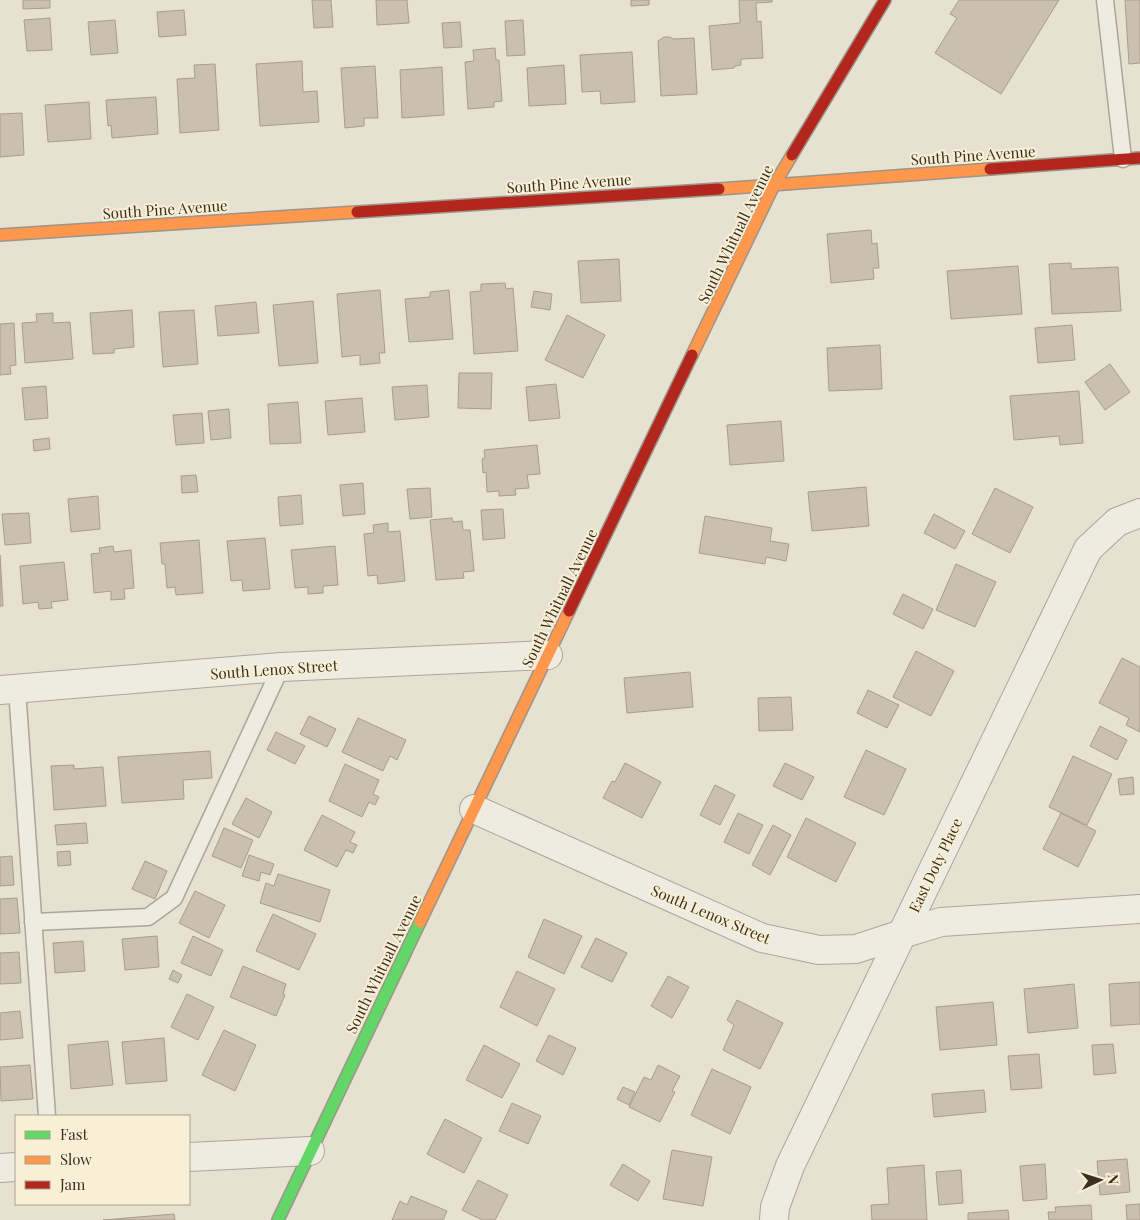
<svg xmlns="http://www.w3.org/2000/svg" width="1140" height="1220" viewBox="0 0 1140 1220" font-family="'Playfair Display',serif">
<style>
.building{fill:#cac0b1;stroke:#a79d8f}
.lines{fill:none;stroke-linecap:round;stroke-linejoin:round}
.lane-casing{stroke:#aca698;stroke-width:19}
.street-casing{stroke:#aca698;stroke-width:30}
.fast-casing{stroke:#9c9588;stroke-width:14}
.slow-casing{stroke:#9c9588;stroke-width:14}
.jam-casing{stroke:#9c9588;stroke-width:14}
.lane{stroke:#eeebe1;stroke-width:16}
.street{stroke:#eeebe1;stroke-width:28}
.fast{stroke:#63d668;stroke-width:11}
.slow{stroke:#ff974d;stroke-width:11}
.jam{stroke:#b3261e;stroke-width:11}
.labels{text-anchor:middle;dominant-baseline:central;stroke-width:4;stroke-linejoin:round;paint-order:stroke}
.street-label{font-size:15px;fill:#3c2f1f;stroke:#f7f0d6}
</style>
<rect width="100%" height="100%" fill="#e6e1d0"/>
<g class="building">
<path d="M23 0H50V8L23 9Z"/>
<path d="M312 0H331L333 27 314 28Z"/>
<path d="M376 0H407L409 23 377 25Z"/>
<path d="M631 0H649V5L631 6Z"/>
<path d="M739 0H772V2L756 3 757 22 761 21 763 58 741 59V65L735 66 734 68 712 70 709 26 740 23Z"/>
<path d="M959 0H1059L1001 94 935 53 957 18 950 14Z"/>
<path d="M1125 0H1140V63L1129 64Z"/>
<path d="M184 10 186 35 159 37 157 12Z"/>
<path d="M50 18 52 50 27 51 24 20Z"/>
<path d="M115 20 118 53 91 55 88 22Z"/>
<path d="M523 20 525 55 507 56 505 21Z"/>
<path d="M460 22 462 47 444 48 442 23Z"/>
<path d="M664 37H670L673 39 694 38 697 94 661 96 658 41Z"/>
<path d="M495 48 496 60H499L502 101 494 102V107L468 109 465 62 474 61 473 50Z"/>
<path d="M632 52 635 102 601 104 600 91 582 92 580 55Z"/>
<path d="M302 61 303 92 317 91 319 122 260 126 256 64Z"/>
<path d="M215 64 219 130 180 133 177 79 195 78 194 65Z"/>
<path d="M564 65 566 104 529 106 527 68Z"/>
<path d="M375 66 378 118H364V126L345 128 341 68Z"/>
<path d="M442 67 444 115 402 118 400 70Z"/>
<path d="M156 97 158 134 112 138 111 125 108 126 106 100Z"/>
<path d="M89 102 91 139 48 142 45 105Z"/>
<path d="M22 113 24 155 0 157V114Z"/>
<path d="M871 230 872 244 877 243 879 268H873L874 279 831 283 827 234Z"/>
<path d="M619 259 621 301 581 303 578 261Z"/>
<path d="M1071 263V269L1118 267 1121 311 1052 314 1049 264Z"/>
<path d="M1018 266 1022 314 951 319 947 271Z"/>
<path d="M505 283 506 289 513 288 518 351 474 354 470 292 481 291V284Z"/>
<path d="M380 290 385 353H379L380 363 360 365V355L342 357 337 294Z"/>
<path d="M449 290 453 339 409 342 405 299 430 297V292Z"/>
<path d="M534 291 552 294 550 310 531 307Z"/>
<path d="M313 301 318 363 279 366 273 305Z"/>
<path d="M256 302 259 333 218 336 215 306Z"/>
<path d="M132 310 134 347 114 349V353L93 354 90 313Z"/>
<path d="M194 310 198 364 163 367 159 312Z"/>
<path d="M53 313V323L70 322 73 359 25 363 22 323 37 322 36 314Z"/>
<path d="M567 315 605 335 583 378 545 360Z"/>
<path d="M14 323 16 365 10 366 11 374 0 375V324Z"/>
<path d="M1072 325 1075 360 1038 363 1035 328Z"/>
<path d="M880 345 882 389 829 391 827 348Z"/>
<path d="M1110 364 1130 392 1105 410 1085 382Z"/>
<path d="M459 373H492L491 409 458 408Z"/>
<path d="M556 384 560 418 529 421 526 387Z"/>
<path d="M427 385 429 417 395 420 392 387Z"/>
<path d="M46 386 48 418 25 420 22 388Z"/>
<path d="M1079 391 1083 443 1060 445 1059 436 1014 440 1010 396Z"/>
<path d="M362 398 365 432 328 435 325 401Z"/>
<path d="M298 402 301 443 270 444 268 404Z"/>
<path d="M229 409 231 438 211 440 208 411Z"/>
<path d="M202 413 204 443 176 445 173 415Z"/>
<path d="M781 421 784 461 730 465 727 425Z"/>
<path d="M49 438 50 449 34 451 33 440Z"/>
<path d="M537 445 540 474 527 475 529 488 515 489 516 495 499 496V491L487 492 486 472 483 473 482 459 485 458 484 450Z"/>
<path d="M196 475 198 492 182 493 181 476Z"/>
<path d="M363 483 365 514 343 516 340 485Z"/>
<path d="M866 487 869 526 812 531 808 492Z"/>
<path d="M430 488 432 517 410 519 407 489Z"/>
<path d="M995 488 1033 507 1010 553 972 534Z"/>
<path d="M301 495 303 524 280 526 278 497Z"/>
<path d="M98 496 100 529 71 532 68 499Z"/>
<path d="M503 509 505 538 483 540 481 510Z"/>
<path d="M29 513 31 543 5 545 2 514Z"/>
<path d="M934 514 965 531 955 549 924 533Z"/>
<path d="M705 516 772 528 770 541 789 544 786 561 766 557 765 564 699 553Z"/>
<path d="M452 518 453 522 462 521 463 530H470L474 571 463 572 464 578 436 580 430 520Z"/>
<path d="M388 523V532L400 531 405 581 378 584 377 575 368 576 364 534 374 533 373 525Z"/>
<path d="M265 538 270 589 243 591 242 580 231 581 227 541Z"/>
<path d="M199 540 203 593 176 595 175 587 167 588 165 564H162L160 543Z"/>
<path d="M113 546 114 552 131 550 134 588 124 589 125 599 111 600V591L94 593 91 554 100 553 99 548Z"/>
<path d="M335 546 338 585 323 586V593L308 594V587L295 588 291 550Z"/>
<path d="M0 555 3 606H0Z"/>
<path d="M64 562 68 600 51 602 52 608 39 609 38 602 23 604 20 566Z"/>
<path d="M956 564 996 582 975 627 936 610Z"/>
<path d="M903 594 933 609 923 629 893 614Z"/>
<path d="M916 651 954 671 931 716 893 697Z"/>
<path d="M1122 658 1140 667V732L1126 725 1129 718 1099 703Z"/>
<path d="M690 672 693 707 627 713 624 678Z"/>
<path d="M868 690 899 705 887 728 857 713Z"/>
<path d="M791 697 793 730 759 731 758 698Z"/>
<path d="M309 716 336 729 327 747 300 734Z"/>
<path d="M358 718 406 740 397 760 390 756 383 771 342 752Z"/>
<path d="M1100 726 1127 740 1117 760 1090 746Z"/>
<path d="M276 732 305 746 295 764 267 750Z"/>
<path d="M866 750 906 769 884 815 844 797Z"/>
<path d="M210 751 212 778 183 780 184 799 122 803 118 757Z"/>
<path d="M1073 756 1112 774 1087 825 1049 807Z"/>
<path d="M625 763 661 782 642 818 603 798 612 781 615 782Z"/>
<path d="M785 763 814 777 802 800 773 786Z"/>
<path d="M345 764 379 780 373 794 379 797 375 805 369 802 362 817 329 801Z"/>
<path d="M74 765V769L103 767 106 806 54 810 51 766Z"/>
<path d="M1133 777 1134 794 1120 795 1118 779Z"/>
<path d="M715 785 735 795 720 825 700 815Z"/>
<path d="M246 798 272 812 259 838 232 824Z"/>
<path d="M738 813 763 825 749 854 724 842Z"/>
<path d="M1061 813 1096 831 1078 867 1043 849Z"/>
<path d="M322 815 355 832 350 842 357 845 353 853 346 850 337 867 304 850Z"/>
<path d="M806 818 856 843 836 882 787 857Z"/>
<path d="M86 823 88 843 57 845 55 825Z"/>
<path d="M773 825 791 835 770 875 752 865Z"/>
<path d="M224 828 253 840 241 868 212 856Z"/>
<path d="M70 851 71 865 58 866 57 852Z"/>
<path d="M249 855 274 864 270 875 261 872 259 881 242 876Z"/>
<path d="M12 856 14 885 0 886V857Z"/>
<path d="M145 861 167 871 155 899 132 889Z"/>
<path d="M278 874 330 890 320 922 260 903 266 883 274 886Z"/>
<path d="M195 891 225 905 209 938 179 923Z"/>
<path d="M17 898 20 933 0 934V899Z"/>
<path d="M273 914 316 934 299 970 256 951Z"/>
<path d="M544 919 582 936 564 974 528 957Z"/>
<path d="M157 936 159 967 125 970 122 939Z"/>
<path d="M193 936 223 950 211 976 181 963Z"/>
<path d="M596 938 627 953 612 982 581 967Z"/>
<path d="M83 941 85 971 55 973 53 943Z"/>
<path d="M19 952 21 983 0 984V953Z"/>
<path d="M243 966 286 984 283 994 285 995 276 1016 230 997Z"/>
<path d="M173 970 182 975 178 983 169 979Z"/>
<path d="M517 971 555 989 537 1026 500 1007Z"/>
<path d="M668 976 689 987 672 1018 651 1006Z"/>
<path d="M1140 982V1024L1111 1026 1109 984Z"/>
<path d="M1074 984 1078 1028 1028 1033 1024 989Z"/>
<path d="M187 994 214 1007 198 1040 171 1027Z"/>
<path d="M737 1000 783 1023 760 1069 723 1050 734 1025 727 1020Z"/>
<path d="M993 1002 997 1045 940 1050 936 1007Z"/>
<path d="M20 1011 23 1038 0 1040V1013Z"/>
<path d="M224 1030 256 1045 235 1091 202 1075Z"/>
<path d="M549 1035 576 1048 563 1075 536 1061Z"/>
<path d="M164 1038 167 1081 126 1084 122 1042Z"/>
<path d="M108 1041 113 1085 71 1089 68 1045Z"/>
<path d="M1113 1044 1116 1073 1094 1075 1092 1045Z"/>
<path d="M484 1045 520 1064 502 1098 466 1080Z"/>
<path d="M1039 1054 1042 1088 1011 1090 1008 1056Z"/>
<path d="M30 1065 33 1099 1 1101 0 1067Z"/>
<path d="M658 1065 680 1076 672 1091 675 1092 660 1122 629 1107 644 1077 651 1080Z"/>
<path d="M712 1069 751 1087 730 1134 691 1115Z"/>
<path d="M623 1087 635 1092 629 1105 617 1099Z"/>
<path d="M984 1090 986 1112 934 1117 932 1094Z"/>
<path d="M512 1103 541 1116 528 1144 499 1131Z"/>
<path d="M445 1119 482 1138 464 1173 427 1154Z"/>
<path d="M672 1150 712 1157 703 1206 663 1199Z"/>
<path d="M1127 1159 1130 1192 1100 1195 1097 1161Z"/>
<path d="M623 1164 650 1181 638 1201 610 1185Z"/>
<path d="M1045 1164 1047 1199 1023 1201 1020 1166Z"/>
<path d="M924 1165 927 1220H872L871 1205 889 1204 887 1168Z"/>
<path d="M961 1170 963 1203 939 1205 936 1172Z"/>
<path d="M478 1180 508 1195 495 1220H482L462 1210Z"/>
<path d="M411 1196 447 1211 443 1220H392L400 1201 407 1205Z"/>
<path d="M1140 1204V1220H1127L1126 1205Z"/>
<path d="M1091 1205 1092 1220H1049L1048 1212H1056L1055 1207Z"/>
<path d="M1008 1210 1009 1220H968V1213Z"/>
<path d="M174 1214 175 1220H103Z"/>
</g>
<g class="lines">
<g class="lane-casing">
<g id="lane">
<path d="M1105 0 1123 159"/>
<path d="M17 689 47 1116"/>
<path d="M33 922 148 917 174 898 281 667"/>
</g>
</g>
<g class="street-casing">
<g id="street">
<path d="M0 690 281 667 548 655"/>
<path d="M474 809 762 938 819 950 856 949 902 934 941 922 1140 909"/>
<path d="M189 1157 310 1151"/>
<path d="M0 1168 16 1167"/>
<path d="M774 1220 775 1207 790 1166 1088 549 1117 522 1140 513"/>
</g>
</g>
<g class="fast-casing">
<path id="fast" d="M278 1220 420 922"/>
</g>
<g class="slow-casing">
<g id="slow">
<path d="M719 189 990 169"/>
<path d="M0 235 357 212"/>
<path d="M692 355 774 185 792 155"/>
<path d="M420 922 569 611"/>
</g>
</g>
<g class="jam-casing">
<g id="jam">
<path d="M792 155 885 0"/>
<path d="M990 169 1140 158"/>
<path d="M357 212 719 189"/>
<path d="M569 611 692 355"/>
</g>
</g>
<use href="#lane" class="lane"/>
<use href="#street" class="street"/>
<use href="#fast" class="fast"/>
<use href="#slow" class="slow"/>
<use href="#jam" class="jam"/>
</g>
<g class="labels">
<g class="street-label">
<text transform="translate(973 155) rotate(-4)">South Pine Avenue</text>
<text transform="translate(569 183) rotate(-4)">South Pine Avenue</text>
<text transform="translate(165 209) rotate(-4)">South Pine Avenue</text>
<text transform="translate(735 234) rotate(-64)">South Whitnall Avenue</text>
<text transform="translate(559 598) rotate(-64)">South Whitnall Avenue</text>
<text transform="translate(274 669) rotate(-4)">South Lenox Street</text>
<text transform="translate(935 865) rotate(-64)">East Doty Place</text>
<text transform="translate(711 914) rotate(23)">South Lenox Street</text>
<text transform="translate(383 964) rotate(-64)">South Whitnall Avenue</text>
</g>
</g>
<rect x="15" y="1115" width="175" height="90" fill="#f7f0d6" stroke="#aca38d"/>
<rect x="25" y="1131" width="25" height="8" fill="#63d668" stroke="#aca38d"/>
<text x="60" y="1140" font-size="15" fill="#3c2f1f">Fast</text>
<rect x="25" y="1156" width="25" height="8" fill="#ff974d" stroke="#aca38d"/>
<text x="60" y="1165" font-size="15" fill="#3c2f1f">Slow</text>
<rect x="25" y="1181" width="25" height="8" fill="#b3261e" stroke="#aca38d"/>
<text x="60" y="1190" font-size="15" fill="#3c2f1f">Jam</text>
<g transform="translate(1100 1180) rotate(86)" stroke="#f7f0d6" stroke-width="4" paint-order="stroke">
<path d="M0-4L9 19L0 12L-9 19Z" fill="#3c2f1f"/>
<text y="-8" font-size="14" font-weight="bold" text-anchor="middle" fill="#3c2f1f">N</text>
</g>
</svg>
